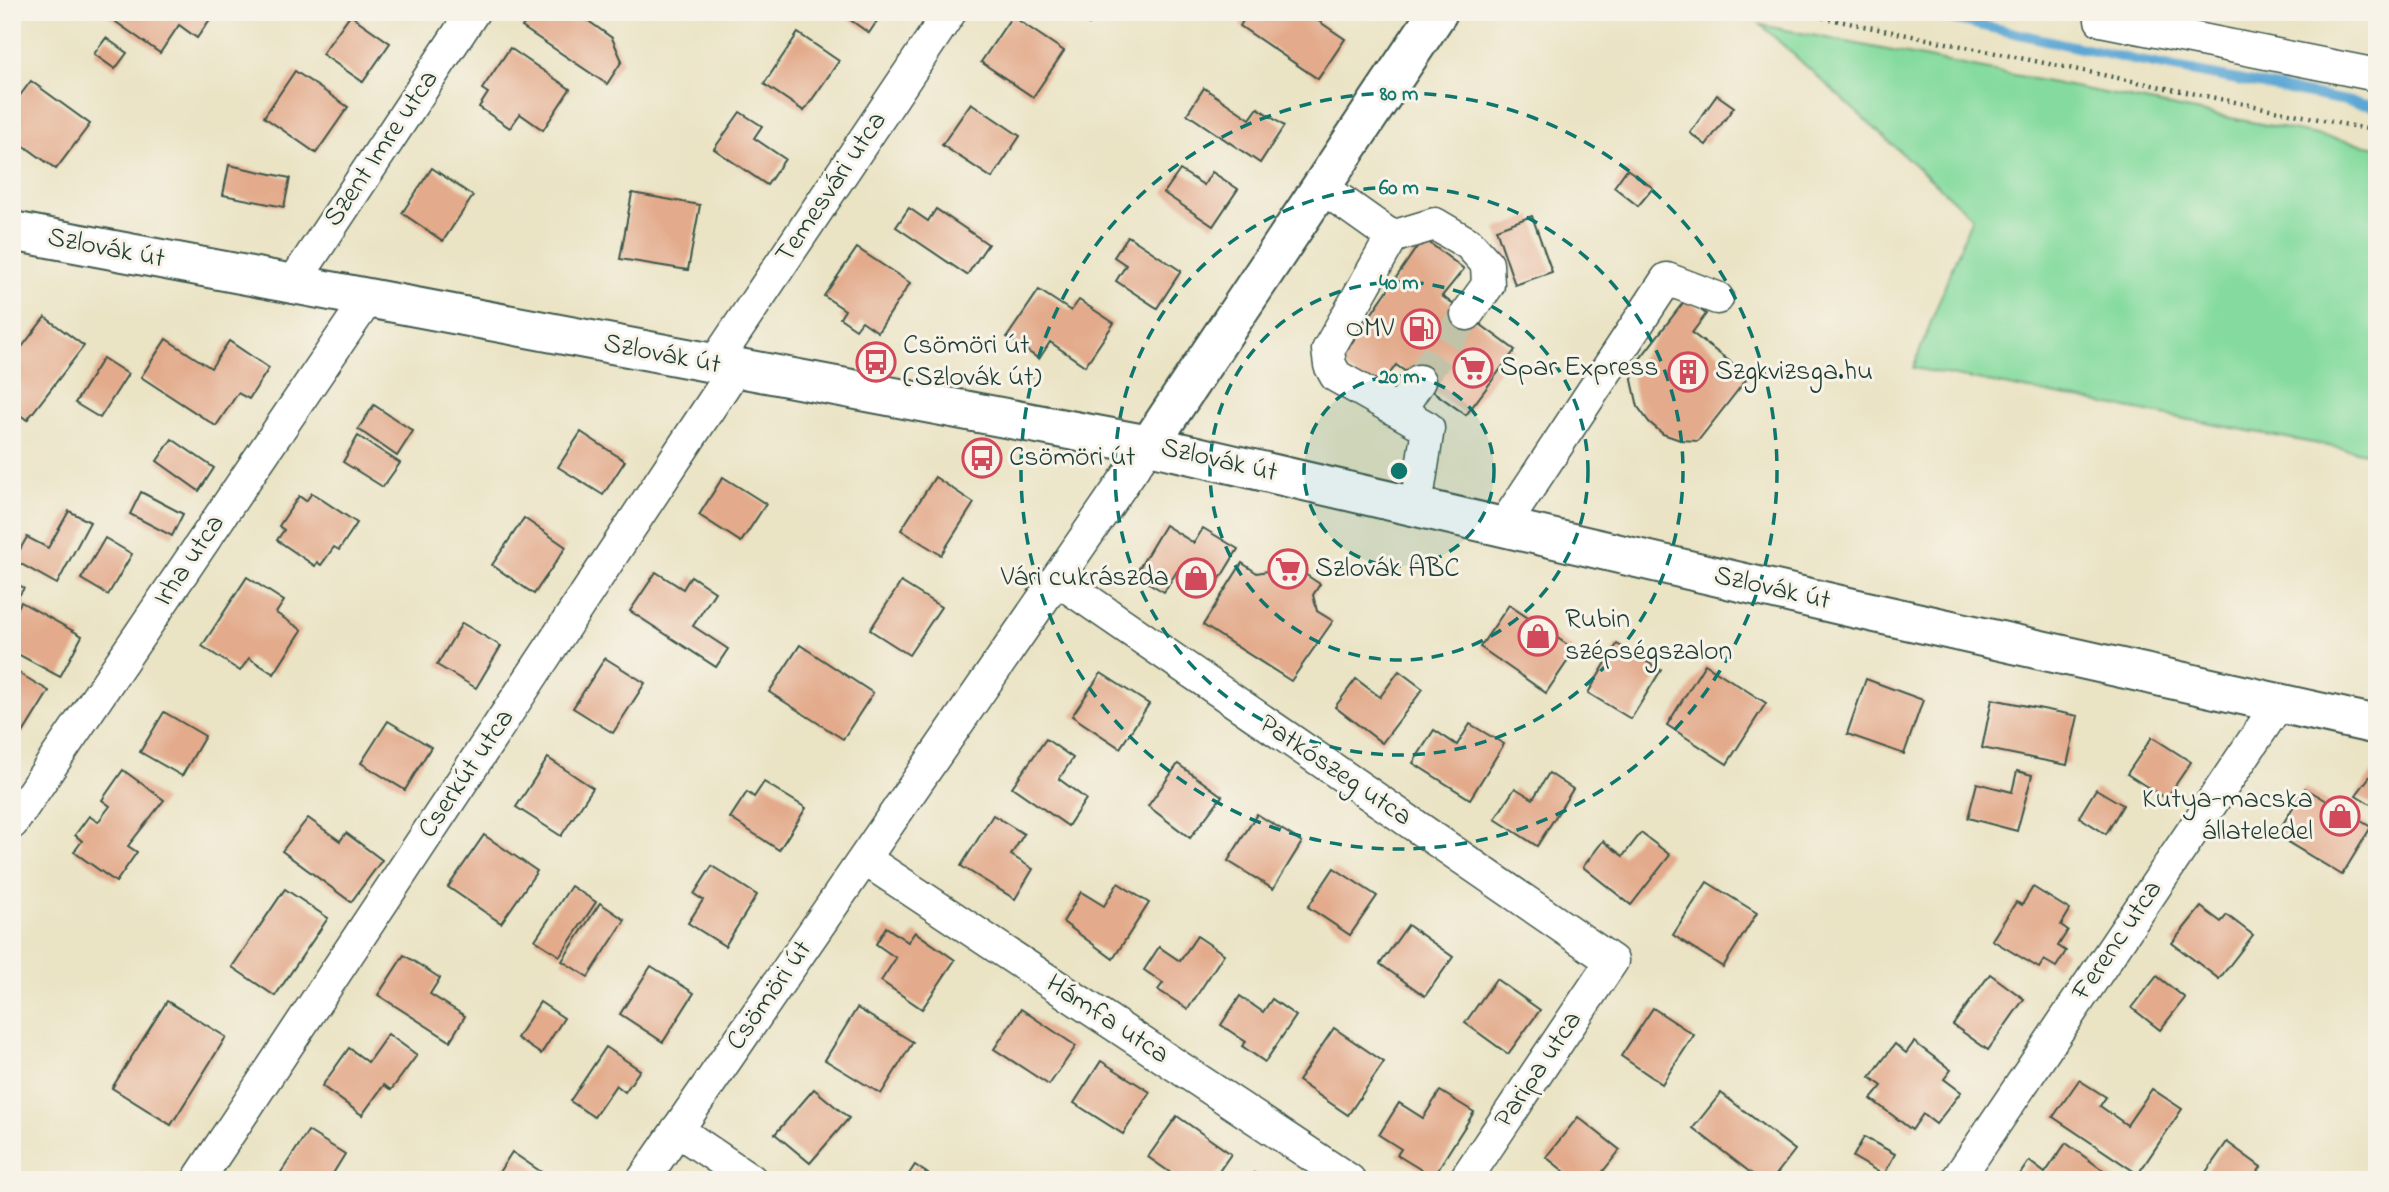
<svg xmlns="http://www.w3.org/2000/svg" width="2389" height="1192" viewBox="0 0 2389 1192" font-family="'Indie Flower',sans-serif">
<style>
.green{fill:#85db9f;stroke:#528c6a;stroke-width:2}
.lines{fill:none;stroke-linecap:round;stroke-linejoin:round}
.stream{stroke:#5ca7d4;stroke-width:10}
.building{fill:#e3aa8b}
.minor-tunnel{stroke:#c1c2a7;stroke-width:32;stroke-dasharray:32 16;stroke-linecap:butt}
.minor-casing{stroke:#3d564a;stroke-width:35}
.major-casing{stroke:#3d564a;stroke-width:42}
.path{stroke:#3d564a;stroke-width:4.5;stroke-dasharray:2 5;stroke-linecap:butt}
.minor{stroke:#fff;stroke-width:32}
.major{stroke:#fff;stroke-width:38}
.ring{fill:none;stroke:#0f766e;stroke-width:3.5;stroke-dasharray:12 9}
.labels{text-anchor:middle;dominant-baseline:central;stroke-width:6;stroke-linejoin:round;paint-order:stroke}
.street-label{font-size:28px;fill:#1f3d34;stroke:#f7f3e8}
.poi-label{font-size:28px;fill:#1f3d34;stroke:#f7f3e8;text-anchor:start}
.centre{fill:#0f766e;stroke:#f7f3e8;stroke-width:3.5}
.ring-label{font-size:21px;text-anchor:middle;font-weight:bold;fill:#0f766e;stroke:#f7f3e8;stroke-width:6;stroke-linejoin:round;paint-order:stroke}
</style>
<rect width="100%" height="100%" fill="#f7f3e8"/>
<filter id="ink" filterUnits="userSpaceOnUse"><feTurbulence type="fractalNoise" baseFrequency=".0143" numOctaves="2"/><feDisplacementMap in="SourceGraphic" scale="14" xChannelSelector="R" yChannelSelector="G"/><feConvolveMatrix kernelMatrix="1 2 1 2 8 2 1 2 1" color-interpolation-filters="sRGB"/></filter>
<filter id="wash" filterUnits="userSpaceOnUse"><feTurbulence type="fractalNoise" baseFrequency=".00686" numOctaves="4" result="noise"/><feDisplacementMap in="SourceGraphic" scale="28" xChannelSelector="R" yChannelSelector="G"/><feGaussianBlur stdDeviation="1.57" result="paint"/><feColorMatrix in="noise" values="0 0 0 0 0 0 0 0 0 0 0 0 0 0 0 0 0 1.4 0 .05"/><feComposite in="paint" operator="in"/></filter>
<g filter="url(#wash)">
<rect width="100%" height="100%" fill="#eae3c4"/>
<path class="green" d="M1761 25 2377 147V455L1913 368 1972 217Z"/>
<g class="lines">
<path class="stream" d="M1922 12 2134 60 2377 107"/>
</g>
<g id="blocks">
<g class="building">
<path d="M108 12H215L197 38 179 25 160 53 106 15Z"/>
<path d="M532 12H576L612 38 622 61 607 84 522 27Z"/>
<path d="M839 12H883L869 33Z"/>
<path d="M1069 12H1097L1089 25Z"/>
<path d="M1248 12 1270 15 1305 12 1345 39 1318 79 1240 26Z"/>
<path d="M350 15 390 43 363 82 322 54Z"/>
<path d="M1012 16 1064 51 1033 97 981 62Z"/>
<path d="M798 33 839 61 804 111 764 84Z"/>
<path d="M106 38 127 53 115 69 94 54Z"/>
<path d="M510 48 570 89 543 130 520 114 510 128 479 107 488 93 482 89Z"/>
<path d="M295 71 348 107 316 153 264 117Z"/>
<path d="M31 81 90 124 56 169 12 137V106Z"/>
<path d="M1204 88 1250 119 1258 108 1284 126 1260 163 1187 114Z"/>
<path d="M1717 95 1734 107 1706 145 1690 133Z"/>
<path d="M971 103 1020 136 992 178 942 145Z"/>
<path d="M740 112 762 126 754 138 785 159 767 185 714 149Z"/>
<path d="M229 165 290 178 284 207 223 195Z"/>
<path d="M432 168 473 196 443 241 402 213Z"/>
<path d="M1627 169 1653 188 1638 206 1614 187Z"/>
<path d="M1180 170 1204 185 1212 172 1238 189 1213 226 1164 193Z"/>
<path d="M632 193 700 205 688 270 620 259Z"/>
<path d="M909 208 928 221 936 209 988 244 967 275 896 227Z"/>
<path d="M1532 216 1552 272 1515 285 1496 229Z"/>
<path d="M1128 236 1181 271 1157 308 1116 281 1126 265 1114 257Z"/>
<path d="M1423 238 1464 269 1442 296 1515 350 1466 415 1396 365 1378 390 1338 363Z"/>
<path d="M857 248 910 283 878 332 862 321 856 329 840 318 845 310 824 296Z"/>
<path d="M1039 290 1071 311 1079 300 1114 323 1085 366 1050 342 1039 359 1007 337Z"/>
<path d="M1686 299 1706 314 1692 333 1749 376 1698 441 1680 440 1663 434 1649 422 1638 407 1632 380 1633 368Z"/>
<path d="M45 317 84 346 27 420 12 409V360Z"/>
<path d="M166 339 211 368 229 341 269 368 249 399 238 393 216 426 141 377Z"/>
<path d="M103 358 128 374 100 418 75 403Z"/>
<path d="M374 405 413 431 397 456 358 429Z"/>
<path d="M581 432 625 461 603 495 558 467Z"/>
<path d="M358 436 400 463 383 487 343 462Z"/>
<path d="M172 439 214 468 199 491 157 461Z"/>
<path d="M723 477 766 504 741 542 699 515Z"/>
<path d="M935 477 974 503 941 555 901 530Z"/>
<path d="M141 492 183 514 172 536 130 514Z"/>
<path d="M312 493 357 523 339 550 334 547 321 565 317 562 315 566 277 540 284 530 279 526 299 496 306 501Z"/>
<path d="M69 511 90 522 57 584 14 560 27 537 48 548Z"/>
<path d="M524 518 566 547 534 594 492 565Z"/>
<path d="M1165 525 1194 543 1203 528 1238 549 1212 592 1177 571 1164 592 1135 575Z"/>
<path d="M105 538 132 554 108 595 81 579Z"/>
<path d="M1282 559 1320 584 1313 595 1317 611 1333 621 1291 681 1203 625 1242 563 1257 573 1273 570Z"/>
<path d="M656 572 683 589 691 576 715 592 693 626 728 649 716 667 630 611Z"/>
<path d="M247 577 284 601 276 613 302 630 274 674 249 658 240 671 202 646Z"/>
<path d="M12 581 24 588 12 606Z"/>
<path d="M901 582 941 607 909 655 870 630Z"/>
<path d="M21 602 82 636 60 677 12 651V618Z"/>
<path d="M1509 605 1575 650 1546 693 1480 647Z"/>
<path d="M462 623 501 646 476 688 437 665Z"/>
<path d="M1617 644 1661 670 1631 719 1588 693Z"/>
<path d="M800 645 873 693 843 739 769 692Z"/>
<path d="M605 658 645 683 613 733 573 708Z"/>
<path d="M1705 664 1766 703 1727 764 1667 725Z"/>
<path d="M12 669 49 691 23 733 12 726Z"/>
<path d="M1399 671 1423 689 1382 743 1335 707 1356 679 1380 697Z"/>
<path d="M1101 673 1149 704 1120 748 1072 716Z"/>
<path d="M1866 679 1923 700 1904 754 1847 734Z"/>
<path d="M1992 699 2078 716 2067 765 1982 748Z"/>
<path d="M164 712 205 736 182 776 140 752Z"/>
<path d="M388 721 431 747 405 790 361 763Z"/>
<path d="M1470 724 1504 744 1470 799 1413 763 1434 730 1457 745Z"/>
<path d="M2152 737 2191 762 2166 799 2127 774Z"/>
<path d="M1046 739 1073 758 1059 779 1086 799 1068 826 1012 787Z"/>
<path d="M548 758 593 788 561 836 516 807Z"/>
<path d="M1178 764 1222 796 1190 838 1148 806Z"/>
<path d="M2377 767V808L2356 795Z"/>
<path d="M123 770 164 800 128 846 137 852 116 882 74 852 82 841 75 835 89 816 98 822 110 806 102 800Z"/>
<path d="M2017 771 2032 775 2017 831 1968 818 1977 783 2012 792Z"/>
<path d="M1549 773 1573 789 1537 846 1495 819 1515 788 1533 799Z"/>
<path d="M764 782 806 808 779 850 730 818 747 792 754 797Z"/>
<path d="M2305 788 2371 827 2342 875 2276 835Z"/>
<path d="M2096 789 2123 805 2106 834 2079 817Z"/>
<path d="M1257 814 1302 842 1273 889 1228 861Z"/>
<path d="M993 815 1024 834 1011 855 1033 869 1015 899 961 866Z"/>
<path d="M308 818 340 841 346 833 382 860 351 902 282 851Z"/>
<path d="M1641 833 1670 855 1631 905 1583 867 1603 841 1623 856Z"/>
<path d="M484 835 537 871 501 923 448 887Z"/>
<path d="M712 866 757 895 725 946 688 923 703 900 694 894Z"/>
<path d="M1334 868 1377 896 1350 935 1308 907Z"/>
<path d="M1707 882 1757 913 1723 967 1673 935Z"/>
<path d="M1118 883 1149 903 1113 959 1063 922 1081 892 1104 906Z"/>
<path d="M571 886 596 902 560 956 535 940Z"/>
<path d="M2033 887 2070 910 2061 925 2068 930 2058 946 2066 951 2056 967 2044 960 2039 968 1992 940 2016 902 2022 905Z"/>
<path d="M285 889 328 918 275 996 232 967Z"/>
<path d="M600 903 625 920 588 977 562 961Z"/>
<path d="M2201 907 2221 922 2227 915 2253 935 2219 979 2172 943Z"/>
<path d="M1408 925 1453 957 1425 996 1380 964Z"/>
<path d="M886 927 908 942 915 932 955 960 922 1009 881 981 896 958 876 944Z"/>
<path d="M1197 936 1224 954 1188 1009 1158 990 1163 983 1144 970 1159 947 1180 961Z"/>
<path d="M404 955 440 978 430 994 465 1016 450 1041 378 995Z"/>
<path d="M651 966 694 993 663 1042 620 1014Z"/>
<path d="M1990 974 2024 999 1988 1050 1953 1025Z"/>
<path d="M2157 976 2185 998 2160 1030 2132 1008Z"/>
<path d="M1496 979 1540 1010 1508 1054 1465 1023Z"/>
<path d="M1240 996 1263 1012 1272 999 1296 1016 1265 1062 1242 1046 1246 1042 1221 1025Z"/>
<path d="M167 1001 226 1037 171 1125 112 1088Z"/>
<path d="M540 1002 564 1018 541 1054 517 1038Z"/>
<path d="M857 1008 913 1042 881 1094 825 1060Z"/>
<path d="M1653 1008 1694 1035 1662 1084 1621 1056Z"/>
<path d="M1021 1009 1076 1046 1049 1085 994 1049Z"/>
<path d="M1334 1028 1384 1062 1348 1115 1298 1081Z"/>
<path d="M388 1034 417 1055 391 1090 384 1085 362 1115 322 1086 349 1048 368 1062Z"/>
<path d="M1914 1042 1951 1070 1944 1079 1961 1092 1936 1124 1923 1114 1912 1130 1871 1099 1882 1086 1870 1077 1895 1044 1906 1053Z"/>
<path d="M606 1047 640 1070 625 1092 616 1085 594 1117 570 1101Z"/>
<path d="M1101 1061 1150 1092 1123 1134 1074 1103Z"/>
<path d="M2079 1080 2106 1097 2100 1106 2127 1125 2152 1089 2182 1109 2138 1174 2053 1117Z"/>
<path d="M814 1089 849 1118 810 1163 775 1134Z"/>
<path d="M1440 1091 1474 1112 1433 1177 1397 1155 1401 1149 1379 1135 1399 1103 1423 1118Z"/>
<path d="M1721 1093 1795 1150 1772 1180H1760L1693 1128Z"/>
<path d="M1177 1116 1231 1154 1213 1180H1181L1148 1157Z"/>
<path d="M1578 1117 1620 1150 1596 1180H1575L1546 1157Z"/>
<path d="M308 1131 345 1154 329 1180H282L278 1177Z"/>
<path d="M1864 1137 1895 1154 1884 1175 1853 1157Z"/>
<path d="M2227 1142 2261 1167 2252 1180H2217L2206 1172Z"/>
<path d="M2066 1143 2116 1180H2016L2029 1161 2045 1173Z"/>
<path d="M512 1152 553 1180H494Z"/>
<path d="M915 1165 937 1180H905Z"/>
<path d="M1254 1173 1265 1180H1250Z"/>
</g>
</g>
</g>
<g filter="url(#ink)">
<use href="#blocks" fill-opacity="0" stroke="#3d564a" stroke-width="2"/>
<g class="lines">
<path class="minor-tunnel" d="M1419 381 1467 314"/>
<g class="minor-casing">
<g id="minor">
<path d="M2107 12 2101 20 2377 75"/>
<path d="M1323 188 1392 237 1328 350 1330 365 1336 376 1428 428 1416 506"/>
<path d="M1392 237 1435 224 1469 244 1487 264 1488 285 1467 314"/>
<path d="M292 285 473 12"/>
<path d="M714 364 950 12"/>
<path d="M1399 411 1419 381"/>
<path d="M1503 527 1667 279 1717 298"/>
<path d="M1058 580 1612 961 1465 1180"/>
<path d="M12 823 367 300"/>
<path d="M866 860 1349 1180"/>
<path d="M677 1130 751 1180"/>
<path d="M198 1180 735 369"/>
<path d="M643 1180 1149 445"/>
<path d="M1957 1180 2279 703"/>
</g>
</g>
<g class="major-casing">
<g id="major">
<path d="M12 231 1149 445 1853 608 2377 725"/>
<path d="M1149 445 1438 12"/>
</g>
</g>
<path class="path" d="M1795 12 2377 131"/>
<use href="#minor" class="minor"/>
<use href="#major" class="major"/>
</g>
</g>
<circle cx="1399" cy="471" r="95" fill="#0f766e" fill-opacity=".12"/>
<g class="ring">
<circle cx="1399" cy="471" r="95"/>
<circle cx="1399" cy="471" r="189"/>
<circle cx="1399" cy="471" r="284"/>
<circle cx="1399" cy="471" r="378"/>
</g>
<defs>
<g id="fuel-ring" transform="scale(2.0125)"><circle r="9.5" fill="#f7f3e8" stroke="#d1495b" stroke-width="1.5"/><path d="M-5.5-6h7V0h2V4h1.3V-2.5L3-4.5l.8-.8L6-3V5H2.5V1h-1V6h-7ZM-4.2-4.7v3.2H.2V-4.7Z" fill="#d1495b"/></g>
<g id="bus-ring" transform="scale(2.0125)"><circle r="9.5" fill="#f7f3e8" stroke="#d1495b" stroke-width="1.5"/><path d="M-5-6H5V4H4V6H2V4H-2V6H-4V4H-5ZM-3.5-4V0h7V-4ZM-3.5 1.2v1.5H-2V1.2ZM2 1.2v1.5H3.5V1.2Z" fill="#d1495b"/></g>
<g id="supermarket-ring" transform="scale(2.0125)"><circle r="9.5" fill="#f7f3e8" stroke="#d1495b" stroke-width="1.5"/><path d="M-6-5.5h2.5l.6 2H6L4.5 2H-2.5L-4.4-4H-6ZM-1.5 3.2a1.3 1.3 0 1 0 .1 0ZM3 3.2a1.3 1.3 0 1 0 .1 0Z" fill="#d1495b"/></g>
<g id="building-ring" transform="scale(2.0125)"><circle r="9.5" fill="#f7f3e8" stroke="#d1495b" stroke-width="1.5"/><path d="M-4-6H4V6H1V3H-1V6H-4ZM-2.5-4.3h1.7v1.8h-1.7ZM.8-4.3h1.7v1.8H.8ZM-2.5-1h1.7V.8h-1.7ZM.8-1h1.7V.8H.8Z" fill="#d1495b"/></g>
<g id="shop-ring" transform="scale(2.0125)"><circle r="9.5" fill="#f7f3e8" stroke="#d1495b" stroke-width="1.5"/><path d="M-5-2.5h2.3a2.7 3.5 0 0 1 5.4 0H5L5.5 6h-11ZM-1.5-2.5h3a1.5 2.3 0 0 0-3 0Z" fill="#d1495b"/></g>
</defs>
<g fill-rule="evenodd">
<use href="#fuel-ring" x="1421" y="329"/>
<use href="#bus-ring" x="876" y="362"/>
<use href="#supermarket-ring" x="1473" y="368"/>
<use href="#building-ring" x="1688" y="372"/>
<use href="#bus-ring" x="982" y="458"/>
<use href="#supermarket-ring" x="1288" y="569"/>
<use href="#shop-ring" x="1196" y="578"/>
<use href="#shop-ring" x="1538" y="636"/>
<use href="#shop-ring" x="2340" y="816"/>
</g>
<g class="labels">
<g class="street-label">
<text transform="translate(382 149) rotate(-56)">Szent Imre utca</text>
<text transform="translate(832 188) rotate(-56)">Temesvári utca</text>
<text transform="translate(106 249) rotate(11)">Szlovák út</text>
<text transform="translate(662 355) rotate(11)">Szlovák út</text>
<text transform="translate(1219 461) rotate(13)">Szlovák út</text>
<text transform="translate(190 561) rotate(-56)">Irha utca</text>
<text transform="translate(1772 589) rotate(13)">Szlovák út</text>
<text transform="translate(1335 771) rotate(34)">Patkószeg utca</text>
<text transform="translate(467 774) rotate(-56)">Cserkút utca</text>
<text transform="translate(2118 941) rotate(-56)">Ferenc utca</text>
<text transform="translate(770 996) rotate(-55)">Csömöri út</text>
<text transform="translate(1107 1020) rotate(33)">Hámfa utca</text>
<text transform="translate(1539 1070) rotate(-56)">Paripa utca</text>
</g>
<g class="poi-label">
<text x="1394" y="329" text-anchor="end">OMV</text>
<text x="903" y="346">Csömöri út<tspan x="903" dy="32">(Szlovák út)</tspan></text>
<text x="1500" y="368">Spar Express</text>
<text x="1715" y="372">Szgkvizsga.hu</text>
<text x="1009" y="458">Csömöri út</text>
<text x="1315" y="569">Szlovák ABC</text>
<text x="1169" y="578" text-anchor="end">Vári cukrászda</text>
<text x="1565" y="620">Rubin<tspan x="1565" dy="32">szépségszalon</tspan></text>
<text x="2313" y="800" text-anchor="end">Kutya-macska<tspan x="2313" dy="32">állateledel</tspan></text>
</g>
</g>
<circle cx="1399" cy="471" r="10" class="centre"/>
<g class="ring-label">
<text x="1399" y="100">80 m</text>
<text x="1399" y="194">60 m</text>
<text x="1399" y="289">40 m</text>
<text x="1399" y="383">20 m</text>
</g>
<rect width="2389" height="1192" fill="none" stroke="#f7f3e8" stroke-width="42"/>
</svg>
